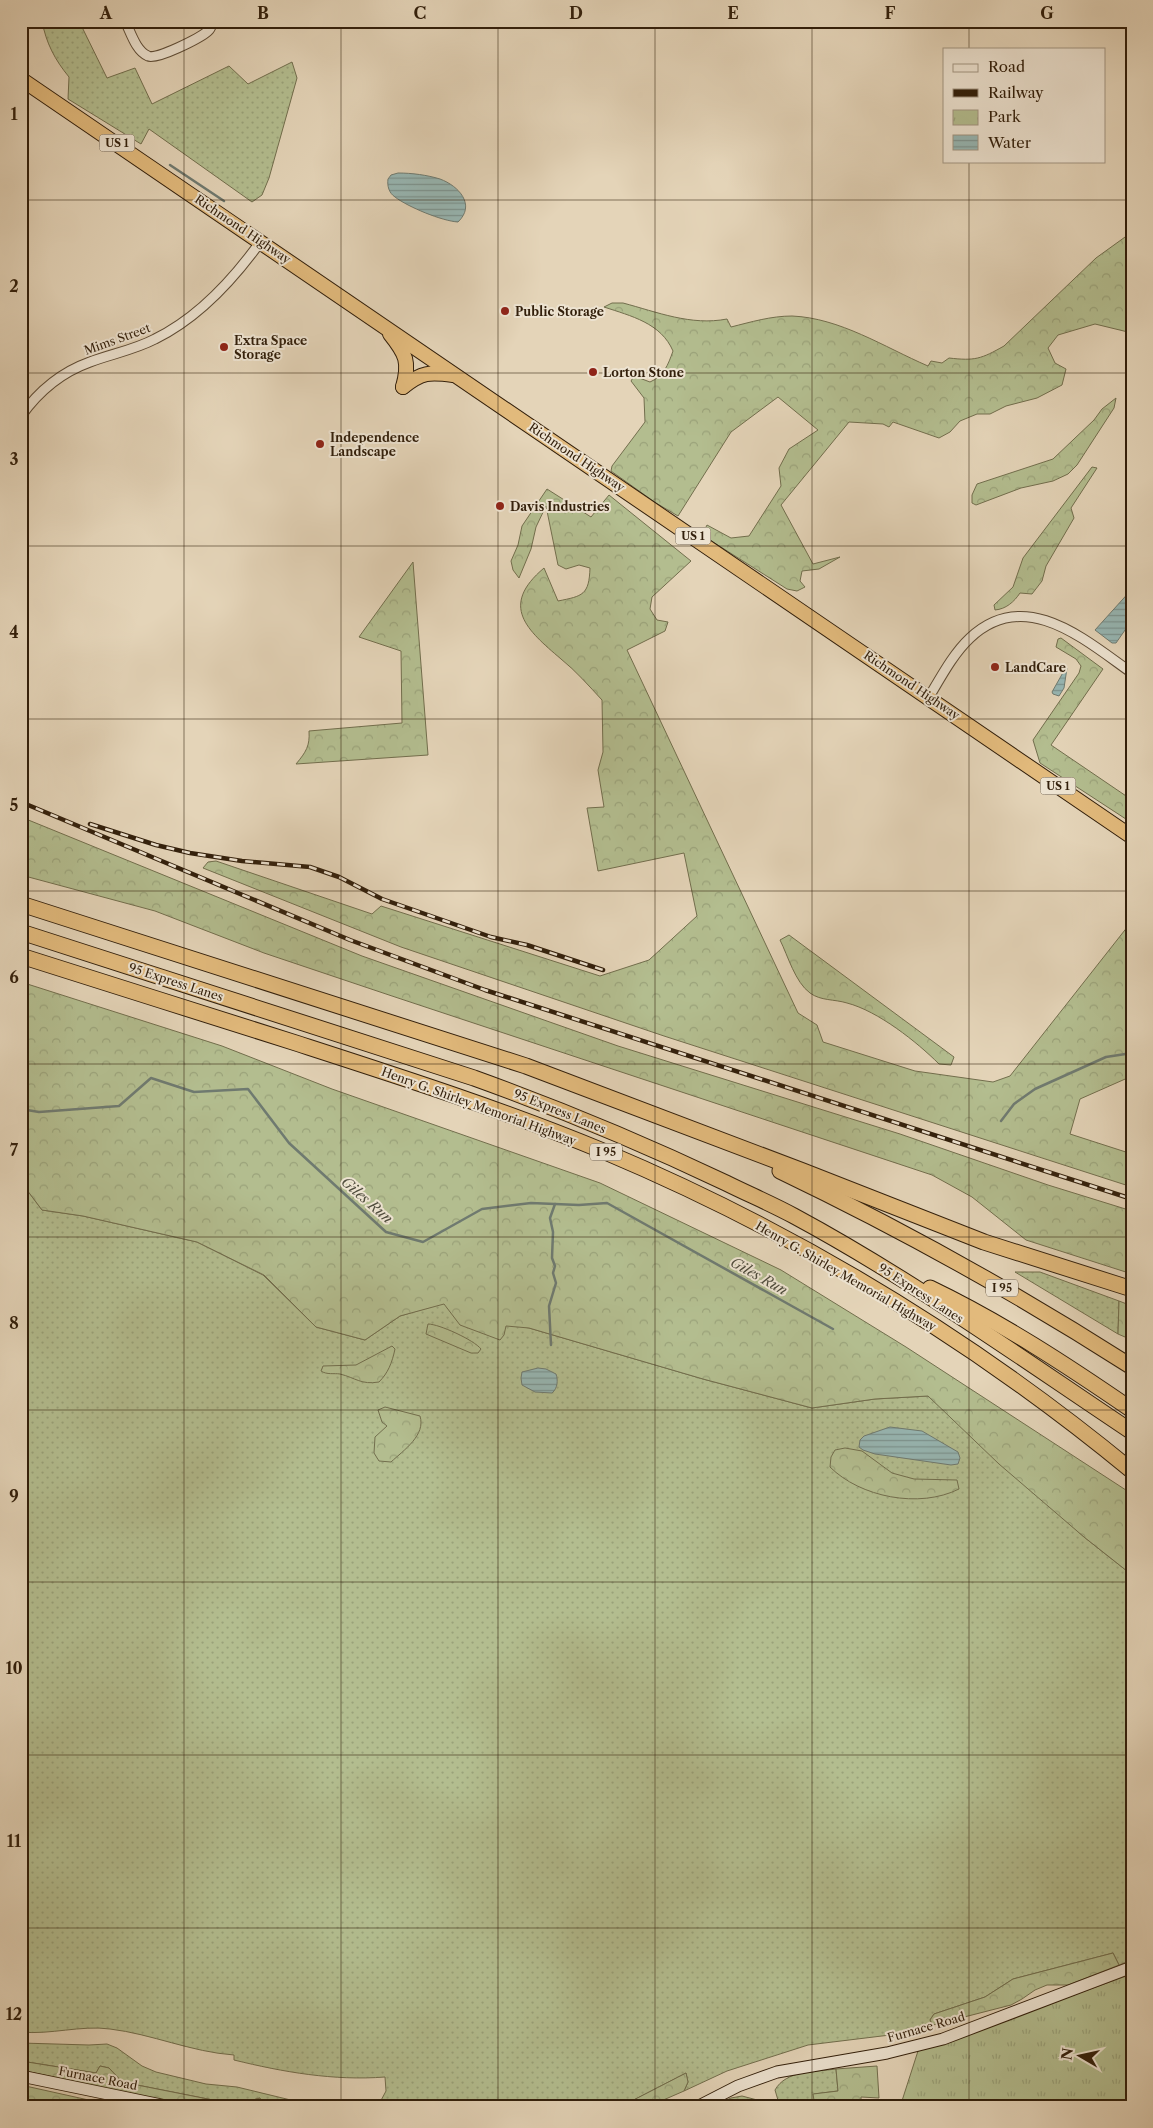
<svg xmlns="http://www.w3.org/2000/svg" width="1153" height="2128" viewBox="0 0 1153 2128" font-family="'Libre Caslon Text',serif">
<style>
.grass{fill:url(#grass-dots);stroke:#726e4d}
.forest{fill:url(#forest-crowns);stroke:#726e4d}
.park{fill:url(#park-tufts);stroke:#726e4d}
.water{fill:url(#water-rules);stroke:#6f7a70}
.lines{fill:none;stroke-linecap:round;stroke-linejoin:round}
.stream{stroke:#6f7a70;stroke-width:2.5}
.minor-casing{stroke:#5e4c36;stroke-width:11}
.secondary-casing{stroke:#321f0b;stroke-width:13}
.trunk-casing{stroke:#321f0b;stroke-width:16}
.motorway-casing{stroke:#321f0b;stroke-width:17}
.minor{stroke:#ede3d1;stroke-width:9}
.secondary{stroke:#ede3d1;stroke-width:11}
.trunk{stroke:#e2ba7c;stroke-width:14}
.motorway{stroke:#e2ba7c;stroke-width:15}
.rail-casing{stroke:#321f0b;stroke-width:4.5}
.rail{stroke:#ede3d1;stroke-width:2.5;stroke-dasharray:8;stroke-linecap:butt}
.grid{fill:none;stroke:#321f0b;stroke-width:1;stroke-opacity:0.55}
.poi-dot{fill:#8f2418;stroke:#ede3d1;stroke-width:2}
.labels{text-anchor:middle;dominant-baseline:central;stroke-width:4;stroke-linejoin:round;paint-order:stroke}
.shield{fill:#ede3d1;stroke:#6a5a46;stroke-width:1}
.shield-label{font-size:11px;font-weight:bold;fill:#321f0b}
.street-label{font-size:12px;fill:#321f0b;stroke:#ede3d1}
.poi-label{font-size:12px;font-weight:bold;fill:#321f0b;stroke:#ede3d1;text-anchor:start}
.water-label{font-size:14px;font-style:italic;fill:#504d3e;stroke:#ede3d1}
.neatline{fill:none;stroke:#321f0b;stroke-width:2}
.grid-label{font-size:16px;text-anchor:middle;font-weight:bold;fill:#321f0b}
</style>
<defs>
<pattern id="grass-dots" width="8" height="8" patternUnits="userSpaceOnUse" patternTransform="scale(1.25)"><rect width="8" height="8" fill="#b3bd8f"/><path d="M2 2h.1M6 6h.1" fill="none" stroke="#9aa27a" stroke-width="1.8" stroke-linecap="round"/></pattern>
<pattern id="forest-crowns" width="20" height="18" patternUnits="userSpaceOnUse" patternTransform="scale(1.25)"><rect width="20" height="18" fill="#b3bd8f"/><path d="M2 6a3 3 0 1 1 6 0M12 15a3 3 0 1 1 6 0" fill="none" stroke="#9aa27a"/></pattern>
<pattern id="park-tufts" width="24" height="20" patternUnits="userSpaceOnUse" patternTransform="scale(1.25)"><rect width="24" height="20" fill="#b3bd8f"/><path d="M3 7l-1-3M5 7V3M7 7l1-3M15 17l-1-3M17 17v-4M19 17l1-3" fill="none" stroke="#9aa27a"/></pattern>
<pattern id="water-rules" width="6" height="5" patternUnits="userSpaceOnUse" patternTransform="scale(1.25)"><rect width="6" height="5" fill="#97b7b4"/><path d="M0 2.5h6" fill="none" stroke="#7c9491"/></pattern>
</defs>
<rect width="100%" height="100%" fill="#e4d4b8"/>
<filter id="stains"><feTurbulence type="fractalNoise" baseFrequency=".004" numOctaves="4"/><feColorMatrix values="0 0 0 0 .2 0 0 0 0 .09 0 0 0 0 .02 0 0 0 .5 -.17"/></filter>
<radialGradient id="worn" r=".72"><stop offset=".6" stop-color="#630" stop-opacity="0"/><stop offset="1" stop-color="#630" stop-opacity=".3"/></radialGradient>
<g class="grass">
<path d="M42 21H79L107 78 135 68 152 104 229 66 248 84 292 62 297 78 269 178 262 195 252 202 149 129 141 144 68 99 69 77C55 60 46 43 42 21Z"/>
<path d="M21 1182 42 1210 83 1216 197 1242 263 1275 316 1327 365 1340 400 1316 444 1303 703 1379 812 1408 875 1399 928 1396 1084 1537 1132 1575V1960L1119 1965 1113 1953 1013 1979 985 1997 934 2014 930 2020 933 2025 890 2035 808 2045 727 2071 684 2091 688 2082 686 2073 620 2107H353L356 2100 378 2106 386 2091 385 2077C334 2081 283 2072 234 2060V2055C191 2052 152 2034 110 2029 81 2025 50 2035 21 2032Z"/>
<path d="M1015 1272H1040L1119 1301 1118 1334Z"/>
<path d="M21 2043 89 2045 107 2044 117 2048 142 2066 156 2072 206 2084 237 2087 303 2103 310 2107H262L260 2098 242 2103H228L122 2082 109 2068 100 2066 96 2073 21 2061Z"/>
<path d="M836 2069 838 2091 814 2094 815 2107H780L775 2090C786 2070 815 2072 836 2069Z"/>
<path d="M742 2096 761 2101 764 2107H712L731 2098Z"/>
</g>
<g class="forest">
<path d="M1132 232V333L1095 324 1058 335 1048 348 1055 363 1066 369 1062 385 1037 398 1006 406 990 414H977L960 421 950 432 939 438 893 422 889 427 883 424 849 422 781 505 813 564 840 557 819 569 802 571 800 581 805 587 797 591 787 589 702 535 707 525 731 538 749 536 781 486 779 468 789 449 818 430 778 397 731 432 678 516 656 503 611 471 612 466 645 422 644 398 631 381 634 376 650 382C664 376 668 365 673 351 661 323 631 316 604 307L612 303H623C657 312 691 326 727 319L731 327C751 322 771 316 792 316 840 318 884 347 928 366L931 361 942 363 949 358C975 361 981 359 1004 346L1096 258Z"/>
<path d="M1116 398 1114 408 1077 465 1068 474 1053 481 1021 488 976 505 972 503V495L977 484 1053 459 1094 420 1102 409Z"/>
<path d="M1092 467 1097 468 1071 508 1074 518 1046 566 1042 581 1032 594 1020 593C1014 602 1006 609 995 610L994 605 1013 587 1023 558Z"/>
<path d="M547 489 591 517 609 495 691 561 652 597 650 609 657 620 668 622 665 631 627 650 798 1013 817 1025 823 1042 915 1071 993 1082 1010 1076 1132 921V1076L1080 1099 1070 1134 1132 1154V1187L664 1036 401 947 203 868 208 862 216 861 372 914 381 906 600 976 649 960 697 916 684 853 598 871 587 808 604 807 598 770 603 752 602 700C589 686 576 671 561 659 527 630 499 606 544 568L558 601C583 596 589 595 590 568L579 565 566 569 558 565 546 506 536 527 531 549 519 578 513 570 511 561 518 545 522 526Z"/>
<path d="M413 562 428 755 296 764C306 752 310 746 309 731L402 723 401 651 359 637Z"/>
<path d="M1061 638 1103 669 1051 745 1132 800V823L1040 763 1033 740 1079 673 1081 666 1076 659 1056 647 1058 639Z"/>
<path d="M21 817 362 956 618 1046 900 1134 1048 1185 1132 1211V1274L1026 1240 972 1197 932 1175 389 995 264 953 155 911 21 875Z"/>
<path d="M789 935 954 1057 951 1065 939 1064C917 1042 878 1011 847 1003 834 999 821 1001 810 993 795 982 788 956 780 940Z"/>
<path d="M21 982 222 1046 332 1089 600 1183 781 1270 906 1347 1132 1494V1575L1084 1537 999 1464 928 1396 875 1399 812 1408 703 1379 529 1328 506 1326 504 1335 500 1340 460 1325 444 1304 400 1316 365 1340 316 1327 264 1275 197 1242 83 1216 42 1210 21 1182Z"/>
<path d="M1119 1301 1132 1306V1340L1118 1334Z"/>
<path d="M428 1324C439 1324 474 1340 481 1349L478 1353H471L426 1334Z"/>
<path d="M392 1346 395 1349C392 1363 388 1373 379 1382 361 1385 356 1378 340 1374 334 1373 327 1375 321 1371L323 1366 356 1365Z"/>
<path d="M385 1407 420 1416C426 1435 404 1450 391 1462L379 1461 374 1453 375 1437 387 1426 382 1422 378 1410Z"/>
<path d="M845 1448 862 1451 892 1473 914 1479 957 1480 959 1489C919 1509 860 1497 830 1467L831 1457 835 1450Z"/>
<path d="M1113 1953 1119 1965 1068 1985H1047L1035 1990 1022 1999 1011 2005 933 2025 930 2020 934 2014 985 1997 1013 1979Z"/>
<path d="M21 2061 96 2073 100 2066 109 2068 122 2082 228 2103H242L260 2098 262 2107H191L21 2070Z"/>
<path d="M877 2066 879 2098 861 2097V2107H815L813 2094 838 2091 836 2069Z"/>
<path d="M686 2073 688 2082 684 2091 661 2101 655 2107H620Z"/>
<path d="M21 2085 120 2107H21Z"/>
</g>
<path class="park" d="M1132 1974V2107H900L918 2051Z"/>
<g class="water">
<path d="M398 173C412 173 427 175 440 179 459 186 476 205 458 222 442 221 408 207 395 197 389 193 387 186 388 179L391 175Z"/>
<path d="M1132 589V620L1116 643H1112L1095 630Z"/>
<path d="M1067 668 1064 688 1059 696 1053 694 1052 692 1065 669Z"/>
<path d="M538 1368 546 1369 556 1374C558 1380 558 1388 552 1393L535 1392 522 1385 521 1378 522 1372Z"/>
<path d="M890 1427 922 1431 958 1452 960 1458 958 1464 951 1465 875 1454 863 1450 859 1447 860 1440 864 1436Z"/>
</g>
<g class="lines">
<g class="stream">
<path d="M170 165 224 201"/>
<path d="M21 1109 39 1112 119 1106 151 1078 194 1092 248 1089 289 1143 386 1232 423 1242 482 1209 531 1203 579 1205 607 1203 833 1329"/>
<path d="M1001 1121 1014 1104 1035 1089 1106 1057 1132 1053"/>
<path d="M551 1345 549 1306 556 1283 553 1273 555 1266 552 1258 553 1232 550 1218 555 1204"/>
</g>
<g class="minor-casing">
<g id="minor">
<path d="M125 21C131 33 136 51 148 56 157 60 200 38 208 31 211 29 212 24 213 21"/>
<path d="M21 416C38 392 62 372 90 362 111 354 134 350 155 339 198 318 233 280 261 241"/>
<path d="M929 697C941 677 953 654 970 638 1025 586 1085 640 1132 673"/>
</g>
</g>
<g class="secondary-casing">
<g id="secondary">
<path d="M21 2076 171 2107"/>
<path d="M697 2107 738 2086 777 2072 887 2053 943 2039 1132 1967"/>
</g>
</g>
<g class="trunk-casing">
<g id="trunk">
<path d="M21 79 1132 837"/>
<path d="M390 334C406 354 410 362 403 387"/>
<path d="M403 387C422 372 429 372 453 375"/>
</g>
</g>
<g class="motorway-casing">
<g id="motorway">
<path d="M21 904 526 1066 803 1171 984 1242 1132 1289"/>
<path d="M21 932 474 1078C560 1109 644 1144 726 1183 748 1194 772 1204 794 1216 911 1279 1021 1358 1132 1432"/>
<path d="M21 956C114 985 206 1015 299 1044 401 1077 504 1110 603 1151 793 1231 973 1340 1132 1471"/>
<path d="M780 1171C901 1229 1018 1294 1132 1367"/>
<path d="M930 1288C1001 1322 1068 1366 1132 1410"/>
</g>
</g>
<use href="#minor" class="minor"/>
<use href="#secondary" class="secondary"/>
<use href="#trunk" class="trunk"/>
<use href="#motorway" class="motorway"/>
<g class="rail-casing">
<g id="rail">
<path d="M21 802 350 940 485 990 1132 1199"/>
<path d="M90 824 156 845 190 853 242 861 310 867 339 877 382 899 491 937 527 945 603 970"/>
</g>
</g>
<use href="#rail" class="rail"/>
</g>
<path class="grid" d="M184 21V2107M341 21V2107M498 21V2107M655 21V2107M812 21V2107M969 21V49M969 161V2107M21 200H1132M21 373H1132M21 546H1132M21 719H1132M21 891H1132M21 1064H1132M21 1237H1132M21 1410H1132M21 1582H1132M21 1755H1132M21 1928H1132"/>
<g class="poi-dot">
<circle cx="505" cy="311" r="5"/>
<circle cx="224" cy="347" r="5"/>
<circle cx="593" cy="372" r="5"/>
<circle cx="320" cy="444" r="5"/>
<circle cx="500" cy="506" r="5"/>
<circle cx="995" cy="667" r="5"/>
</g>
<g class="labels">
<g class="shield">
<rect x="99.5" y="134.5" width="35" height="17" rx="4"/>
<rect x="675.5" y="527.5" width="35" height="17" rx="4"/>
<rect x="1040.5" y="777.5" width="35" height="17" rx="4"/>
<rect x="590" y="1143.5" width="32" height="17" rx="4"/>
<rect x="986" y="1279.5" width="32" height="17" rx="4"/>
</g>
<g class="shield-label">
<text x="117" y="143">US 1</text>
<text x="693" y="536">US 1</text>
<text x="1058" y="786">US 1</text>
<text x="606" y="1152">I 95</text>
<text x="1002" y="1288">I 95</text>
</g>
<g class="street-label">
<text transform="translate(243 229) rotate(34)">Richmond Highway</text>
<text transform="translate(117 339) rotate(-20)">Mims Street</text>
<text transform="translate(577 457) rotate(34)">Richmond Highway</text>
<text transform="translate(912 685) rotate(34)">Richmond Highway</text>
<text transform="translate(176 982) rotate(18)">95 Express Lanes</text>
<text transform="translate(479 1106) rotate(20)">Henry G. Shirley Memorial Highway</text>
<text transform="translate(560 1111) rotate(22)">95 Express Lanes</text>
<text transform="translate(846 1276) rotate(30)">Henry G. Shirley Memorial Highway</text>
<text transform="translate(921 1293) rotate(33)">95 Express Lanes</text>
<text transform="translate(926 2027) rotate(-16)">Furnace Road</text>
<text transform="translate(98 2078) rotate(11)">Furnace Road</text>
</g>
<g class="poi-label">
<text x="515" y="311">Public Storage</text>
<text x="234" y="340">Extra Space<tspan x="234" dy="14">Storage</tspan></text>
<text x="603" y="372">Lorton Stone</text>
<text x="330" y="437">Independence<tspan x="330" dy="14">Landscape</tspan></text>
<text x="510" y="506">Davis Industries</text>
<text x="1005" y="667">LandCare</text>
</g>
<g class="water-label">
<text transform="translate(367 1200) rotate(41)">Giles Run</text>
<text transform="translate(759 1276) rotate(29)">Giles Run</text>
</g>
</g>
<rect width="1153" height="2128" fill="none" stroke="#e4d4b8" stroke-width="55"/>
<rect x="943" y="48" width="162" height="115" fill="#ede3d1" stroke="#a29582"/>
<rect x="953" y="64" width="25" height="8" fill="#ede3d1" stroke="#a29582"/>
<text x="988" y="72" font-size="15" fill="#321f0b">Road</text>
<rect x="953" y="89" width="25" height="8" fill="#321f0b" stroke="#a29582"/>
<text x="988" y="98" font-size="15" fill="#321f0b">Railway</text>
<rect x="953" y="110" width="25" height="15" fill="url(#park-tufts)" stroke="#a29582"/>
<text x="988" y="122" font-size="15" fill="#321f0b">Park</text>
<rect x="953" y="135" width="25" height="15" fill="url(#water-rules)" stroke="#a29582"/>
<text x="988" y="148" font-size="15" fill="#321f0b">Water</text>
<g transform="translate(1080 2056) rotate(279)" stroke="#ede3d1" stroke-width="4" paint-order="stroke">
<path d="M0-4L9 19L0 12L-9 19Z" fill="#321f0b"/>
<text y="-8" font-size="14" font-weight="bold" text-anchor="middle" fill="#321f0b">N</text>
</g>
<rect x="28" y="28" width="1098" height="2072" class="neatline"/>
<g class="grid-label">
<text x="106" y="19">A</text>
<text x="263" y="19">B</text>
<text x="420" y="19">C</text>
<text x="576" y="19">D</text>
<text x="733" y="19">E</text>
<text x="890" y="19">F</text>
<text x="1047" y="19">G</text>
<text x="14" y="120">1</text>
<text x="14" y="292">2</text>
<text x="14" y="465">3</text>
<text x="14" y="638">4</text>
<text x="14" y="811">5</text>
<text x="14" y="983">6</text>
<text x="14" y="1156">7</text>
<text x="14" y="1329">8</text>
<text x="14" y="1502">9</text>
<text x="14" y="1674">10</text>
<text x="14" y="1847">11</text>
<text x="14" y="2020">12</text>
</g>
<rect width="100%" height="100%" filter="url(#stains)"/>
<rect width="100%" height="100%" fill="url(#worn)"/>
</svg>
